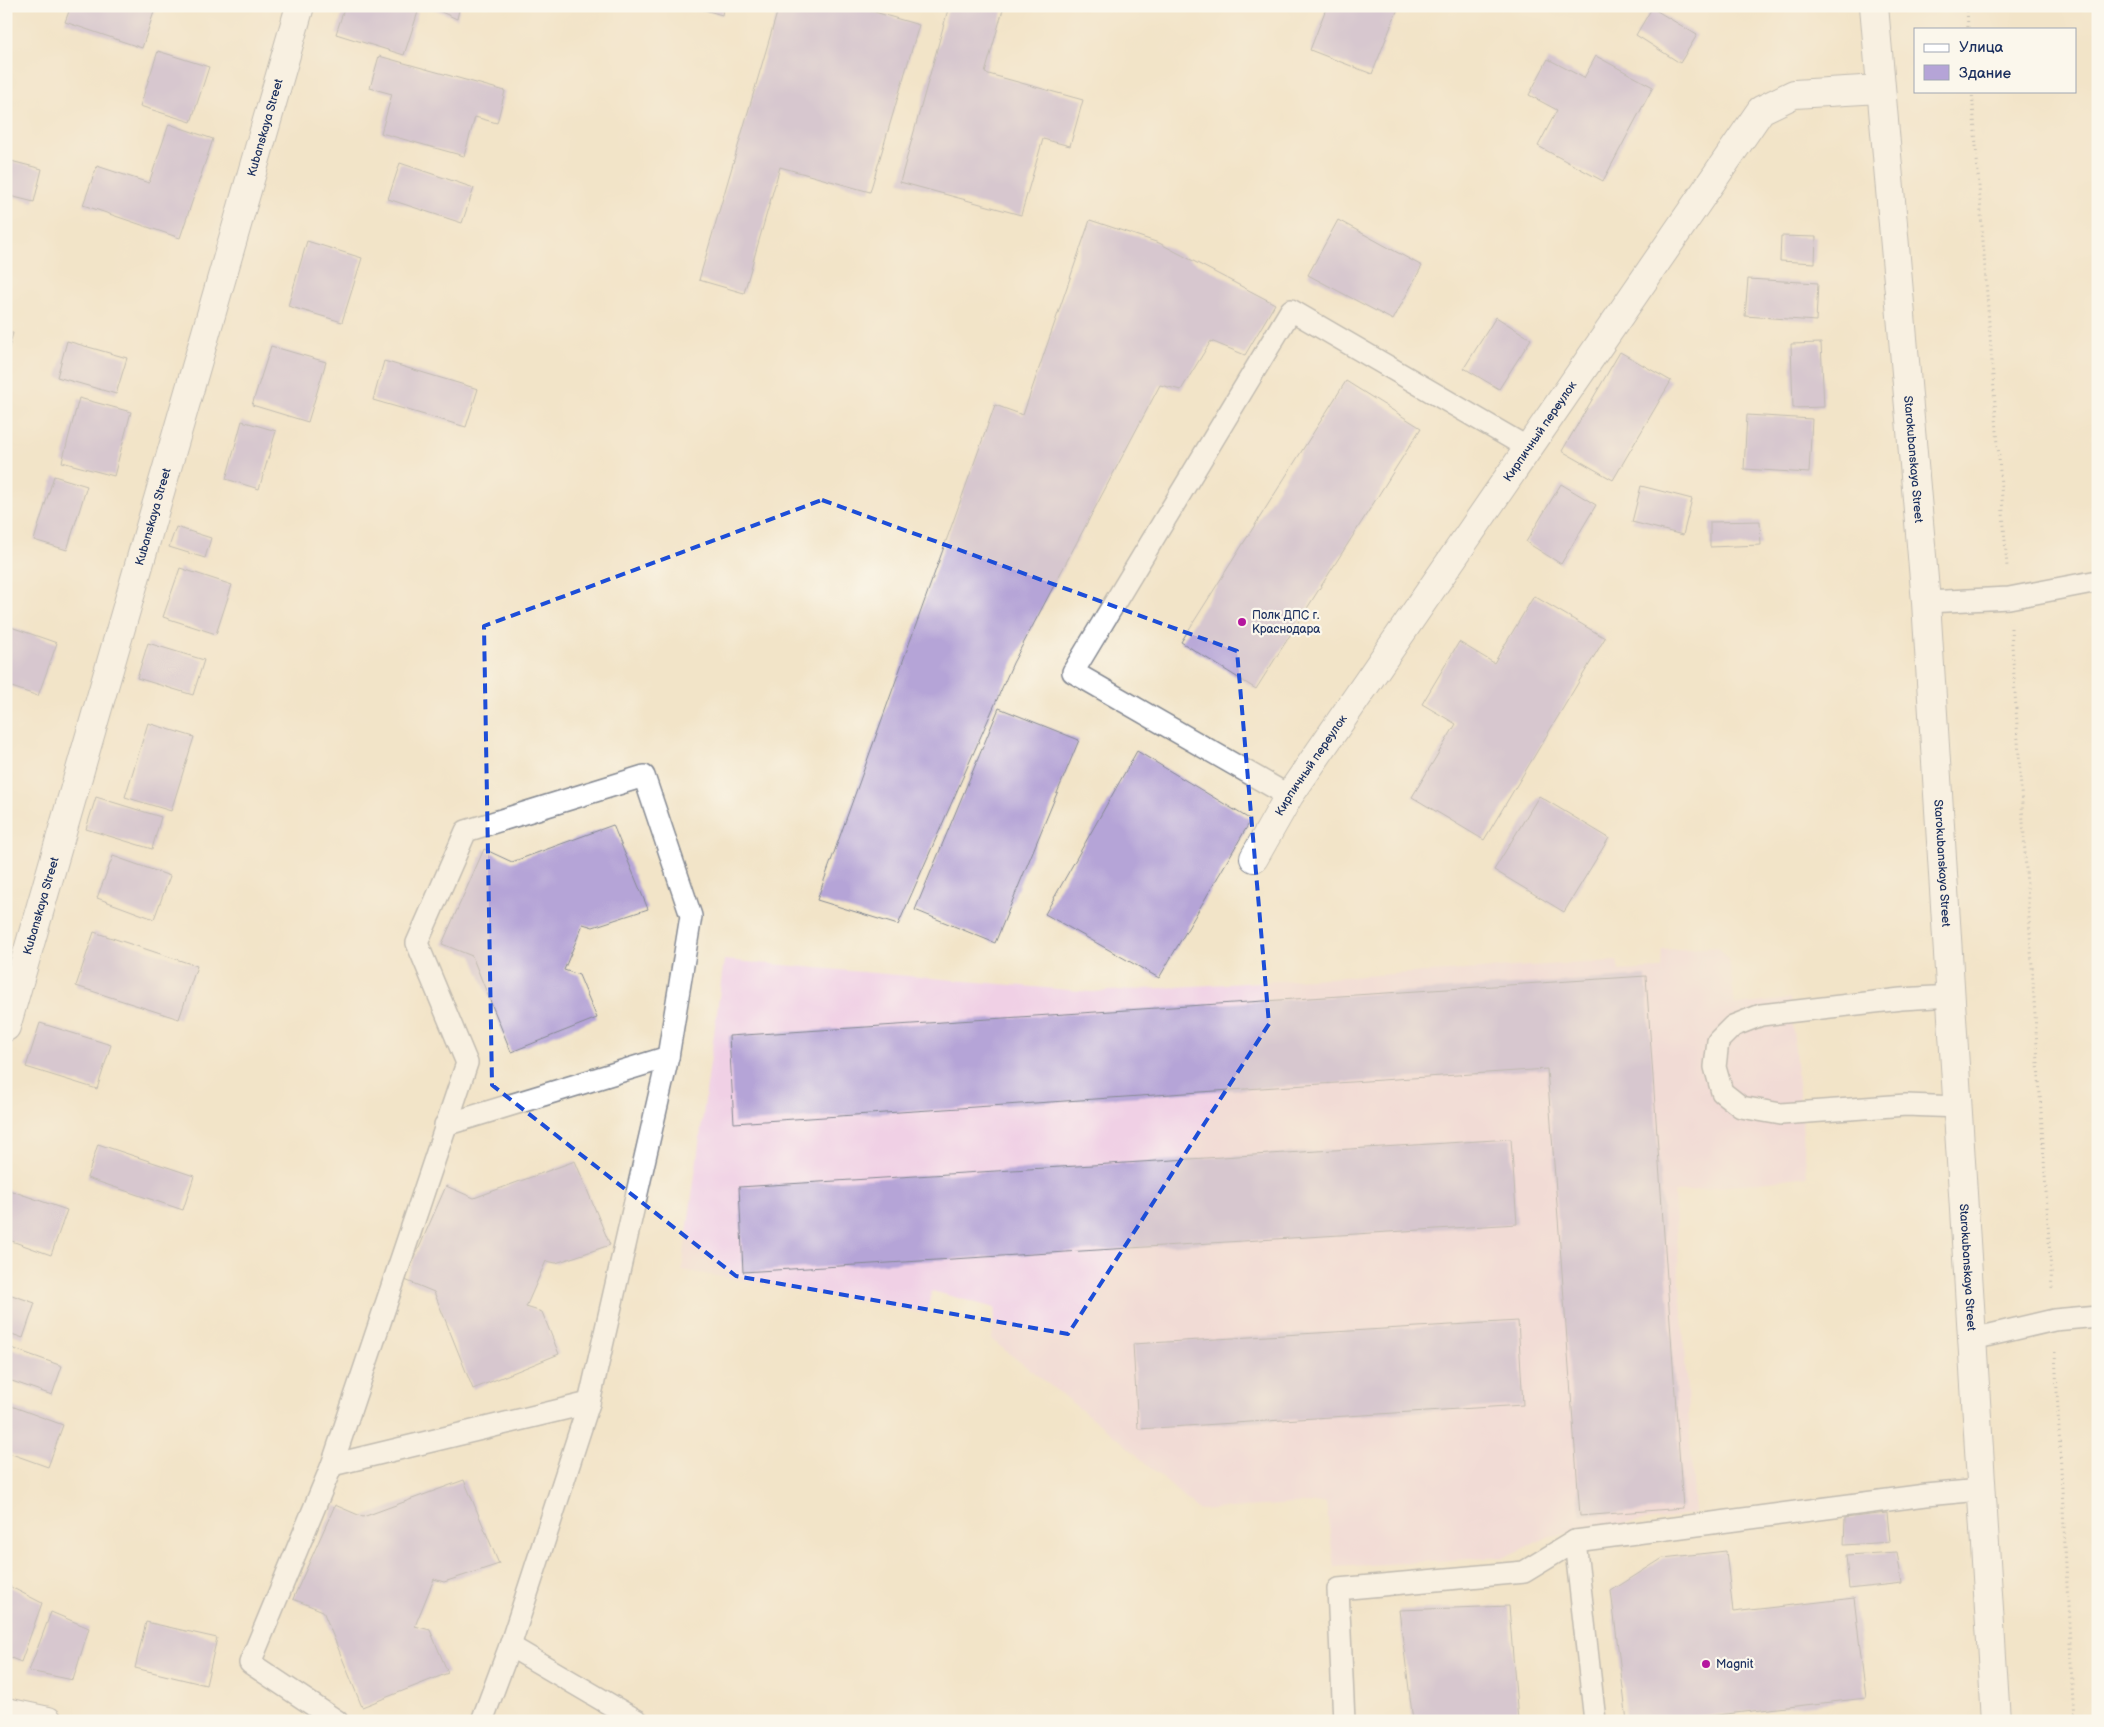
<svg xmlns="http://www.w3.org/2000/svg" width="2104" height="1727" viewBox="0 0 2104 1727" font-family="'Balsamiq Sans',sans-serif">
<style>
.built{fill:#f0d0e5}
.building{fill:#b5a4d7}
.lines{fill:none;stroke-linecap:round;stroke-linejoin:round}
.service-casing{stroke:#868a93;stroke-width:24}
.minor-casing{stroke:#868a93;stroke-width:30}
.tertiary-casing{stroke:#868a93;stroke-width:30}
.path{stroke:#868a93;stroke-width:3;stroke-dasharray:1 4;stroke-linecap:butt}
.service{stroke:#fff;stroke-width:21}
.minor{stroke:#fff;stroke-width:28}
.tertiary{stroke:#fff;stroke-width:28}
.marked{fill:none;stroke:#1d4ed8;stroke-width:4;stroke-dasharray:10 6;stroke-linejoin:round}
.poi-dot{fill:#b5179e;stroke:#fbf7ec;stroke-width:2}
.labels{text-anchor:middle;dominant-baseline:central;stroke-width:4.5;stroke-linejoin:round;paint-order:stroke}
.street-label{font-size:12px;fill:#1b2f5e;stroke:#fbf7ec}
.poi-label{font-size:12px;fill:#1b2f5e;stroke:#fbf7ec;text-anchor:start}
</style>
<rect width="100%" height="100%" fill="#fbf7ec"/>
<filter id="ink" filterUnits="userSpaceOnUse"><feTurbulence type="fractalNoise" baseFrequency=".02" numOctaves="2"/><feDisplacementMap in="SourceGraphic" scale="10" xChannelSelector="R" yChannelSelector="G"/><feConvolveMatrix kernelMatrix="1 2 1 2 8 2 1 2 1" color-interpolation-filters="sRGB"/></filter>
<filter id="wash" filterUnits="userSpaceOnUse"><feTurbulence type="fractalNoise" baseFrequency=".0096" numOctaves="4" result="noise"/><feDisplacementMap in="SourceGraphic" scale="20" xChannelSelector="R" yChannelSelector="G"/><feGaussianBlur stdDeviation="1.12" result="paint"/><feColorMatrix in="noise" values="0 0 0 0 0 0 0 0 0 0 0 0 0 0 0 0 0 1.4 0 .05"/><feComposite in="paint" operator="in"/></filter>
<g filter="url(#wash)">
<rect width="100%" height="100%" fill="#f2e4c8"/>
<path class="built" d="M1718 947 1729 960 1735 1005 1790 999 1807 1176 1674 1193 1695 1513 1550 1536 1504 1557 1334 1567 1326 1502 1198 1510 1121 1441 992 1340 995 1308 932 1291 926 1314 682 1270 724 960 1092 992 1617 961 1619 971 1661 969 1662 950Z"/>
<g id="blocks">
<g class="building">
<path d="M71 6H156L142 48 65 22Z"/>
<path d="M345 6H398L418 12 404 55 336 34Z"/>
<path d="M428 6H460L457 19Z"/>
<path d="M691 6H724L722 15Z"/>
<path d="M779 6H854L919 25 870 192 780 167 744 293 699 280Z"/>
<path d="M949 6H1004L985 73 1083 100 1070 146 1043 139 1021 215 900 182Z"/>
<path d="M1327 6H1399L1372 74 1310 50Z"/>
<path d="M1652 8 1697 35 1680 63 1636 35Z"/>
<path d="M158 51 209 67 191 122 140 106Z"/>
<path d="M379 56 505 91 497 123 475 117 464 156 381 133 392 94 370 88Z"/>
<path d="M1596 56 1653 87 1603 181 1538 146 1557 110 1529 95 1548 59 1584 78Z"/>
<path d="M169 124 213 139 180 238 83 205 97 166 149 183Z"/>
<path d="M7 160 42 169 34 202 6 195Z"/>
<path d="M400 163 474 188 462 223 388 199Z"/>
<path d="M1090 220 1159 243 1275 304 1245 355 1211 341 1181 390 1160 385 1013 663 898 925 817 900 995 405 1023 415Z"/>
<path d="M1338 220 1422 266 1393 320 1308 275Z"/>
<path d="M1781 236 1816 237 1815 263 1780 261Z"/>
<path d="M307 241 362 258 342 322 288 306Z"/>
<path d="M1748 279 1818 283 1816 321 1745 316Z"/>
<path d="M1496 317 1531 339 1499 389 1464 368Z"/>
<path d="M6 332 13 333 7 355H6Z"/>
<path d="M67 341 127 358 116 394 57 377Z"/>
<path d="M1821 343 1824 407 1793 408 1791 344Z"/>
<path d="M271 346 326 362 308 422 252 405Z"/>
<path d="M1620 352 1671 381 1613 480 1562 451Z"/>
<path d="M384 361 478 389 466 427 373 400Z"/>
<path d="M1346 381 1421 428 1256 689 1181 642Z"/>
<path d="M79 398 131 412 114 476 62 462Z"/>
<path d="M1747 415 1812 419 1809 473 1744 469Z"/>
<path d="M242 421 276 431 259 489 226 479Z"/>
<path d="M54 476 87 486 67 550 34 540Z"/>
<path d="M1561 484 1596 505 1561 564 1526 542Z"/>
<path d="M1641 486 1692 499 1683 535 1632 522Z"/>
<path d="M1760 521 1761 545 1710 547V522Z"/>
<path d="M176 527 211 538 205 558 169 547Z"/>
<path d="M180 568 232 585 216 634 163 617Z"/>
<path d="M1534 596 1605 638 1484 840 1412 797 1456 724 1422 704 1459 642 1494 663Z"/>
<path d="M11 627 57 643 38 696 6 685V641Z"/>
<path d="M148 643 204 660 193 695 137 678Z"/>
<path d="M999 708 1079 740 995 943 915 910Z"/>
<path d="M148 723 194 737 171 811 125 797Z"/>
<path d="M1137 751 1251 820 1159 978 1045 914Z"/>
<path d="M1539 796 1609 838 1564 912 1494 870Z"/>
<path d="M96 797 161 817 152 849 86 829Z"/>
<path d="M613 825 648 909 593 927 583 924 564 970 579 975 597 1018 511 1052 472 956 442 944 484 849 512 862Z"/>
<path d="M113 856 170 876 154 919 97 898Z"/>
<path d="M94 932 197 966 179 1019 76 986Z"/>
<path d="M1646 976 1683 1508 1580 1516 1547 1069 734 1123 729 1036Z"/>
<path d="M40 1023 111 1045 97 1089 26 1067Z"/>
<path d="M1511 1139 1517 1224 743 1272 739 1187Z"/>
<path d="M98 1144 194 1176 183 1210 87 1178Z"/>
<path d="M575 1161 610 1245 556 1263 546 1261 526 1307 542 1312 559 1354 473 1389 434 1292 405 1280 446 1186 474 1198Z"/>
<path d="M6 1189 67 1210 51 1255 6 1239Z"/>
<path d="M6 1293 35 1303 23 1338 6 1332Z"/>
<path d="M1518 1321 1523 1405 1138 1429 1133 1344Z"/>
<path d="M6 1346 62 1366 52 1395 6 1379Z"/>
<path d="M6 1404 63 1425 48 1467 6 1452Z"/>
<path d="M464 1480 499 1564 444 1582 434 1579 415 1626 430 1630 448 1673 362 1707 323 1611 293 1599 335 1505 363 1517Z"/>
<path d="M1887 1513 1890 1542 1844 1545 1845 1518Z"/>
<path d="M1726 1551 1733 1612 1854 1598 1866 1698 1665 1721H1627L1611 1591 1663 1558Z"/>
<path d="M1897 1552 1902 1583 1849 1589 1846 1555Z"/>
<path d="M7 1585 42 1603 21 1662 6 1656Z"/>
<path d="M1509 1606 1518 1721H1413L1399 1610Z"/>
<path d="M51 1612 89 1628 73 1680 29 1671Z"/>
<path d="M146 1622 217 1638 206 1685 135 1668Z"/>
</g>
</g>
</g>
<g filter="url(#ink)">
<use href="#blocks" fill-opacity="0" stroke="#868a93" stroke-width="1"/>
<g class="lines">
<g class="service-casing">
<g id="service">
<path d="M1926 602 2009 598 2098 581"/>
<path d="M1289 796 1073 672 1291 310 1528 448"/>
<path d="M1951 996 1901 999 1761 1015 1733 1026 1718 1041 1715 1067 1722 1092 1741 1107 1781 1114 1906 1105 1959 1107"/>
<path d="M445 1125 668 1057"/>
<path d="M1973 1339 2054 1320 2098 1316"/>
<path d="M332 1465 589 1403"/>
<path d="M1575 1541 1926 1495 1980 1490"/>
<path d="M510 1646 638 1721"/>
<path d="M337 1721 250 1663 332 1465 467 1063 417 943 466 831 644 776 691 916 668 1057 589 1403 510 1646 482 1721"/>
<path d="M1344 1721 1338 1589 1524 1572 1575 1541 1595 1721"/>
</g>
</g>
<g class="minor-casing">
<g id="minor">
<path id="s1" d="M1254 858 1289 796 1761 110 1794 94 1880 89"/>
<path id="s2" d="M6 1027 300 6"/>
<path d="M6 1712 48 1721"/>
</g>
</g>
<g class="tertiary-casing">
<g id="tertiary">
<path id="s3" d="M1874 6 1926 602 1996 1721"/>
</g>
</g>
<g class="path">
<path d="M1967 6 1968 29"/>
<path d="M1972 91 2007 567"/>
<path d="M2011 628 2052 1288"/>
<path d="M2055 1352 2074 1721"/>
</g>
<use href="#service" class="service"/>
<use href="#minor" class="minor"/>
<use href="#tertiary" class="tertiary"/>
</g>
</g>
<path d="M0 0H2104V1727H0ZM822 500 1237 651 1269 1024 1068 1334 736 1276 492 1085 484 626Z" fill="#f2e4c8" fill-opacity=".55" fill-rule="evenodd"/>
<path class="marked" d="M822 500 1237 651 1269 1024 1068 1334 736 1276 492 1085 484 626Z"/>
<g class="poi-dot">
<circle cx="1242" cy="622" r="5"/>
<circle cx="1706" cy="1664" r="5"/>
</g>
<g class="labels">
<g class="street-label">
<text stroke="none"><textPath href="#s2" startOffset="936">Kubanskaya Street</textPath></text>
<text stroke="none"><textPath href="#s1" startOffset="514">Кирпичный переулок</textPath></text>
<text stroke="none"><textPath href="#s3" startOffset="455">Starokubanskaya Street</textPath></text>
<text stroke="none"><textPath href="#s2" startOffset="531">Kubanskaya Street</textPath></text>
<text stroke="none"><textPath href="#s1" startOffset="109">Кирпичный переулок</textPath></text>
<text stroke="none"><textPath href="#s3" startOffset="860">Starokubanskaya Street</textPath></text>
<text stroke="none"><textPath href="#s2" startOffset="126">Kubanskaya Street</textPath></text>
<text stroke="none"><textPath href="#s3" startOffset="1265">Starokubanskaya Street</textPath></text>
</g>
<g class="poi-label">
<text x="1252" y="615">Полк ДПС г.<tspan x="1252" dy="14">Краснодара</tspan></text>
<text x="1716" y="1664">Magnit</text>
</g>
</g>
<rect width="2104" height="1727" fill="none" stroke="#fbf7ec" stroke-width="25"/>
<rect x="1914" y="28" width="162" height="65" fill="#fbf7ec" stroke="#a1a7b3"/>
<rect x="1924" y="44" width="25" height="8" fill="#ffffff" stroke="#a1a7b3"/>
<text x="1959" y="52" font-size="15" fill="#1b2f5e">Улица</text>
<rect x="1924" y="65" width="25" height="15" fill="#b5a4d7" stroke="#a1a7b3"/>
<text x="1959" y="78" font-size="15" fill="#1b2f5e">Здание</text>
</svg>
